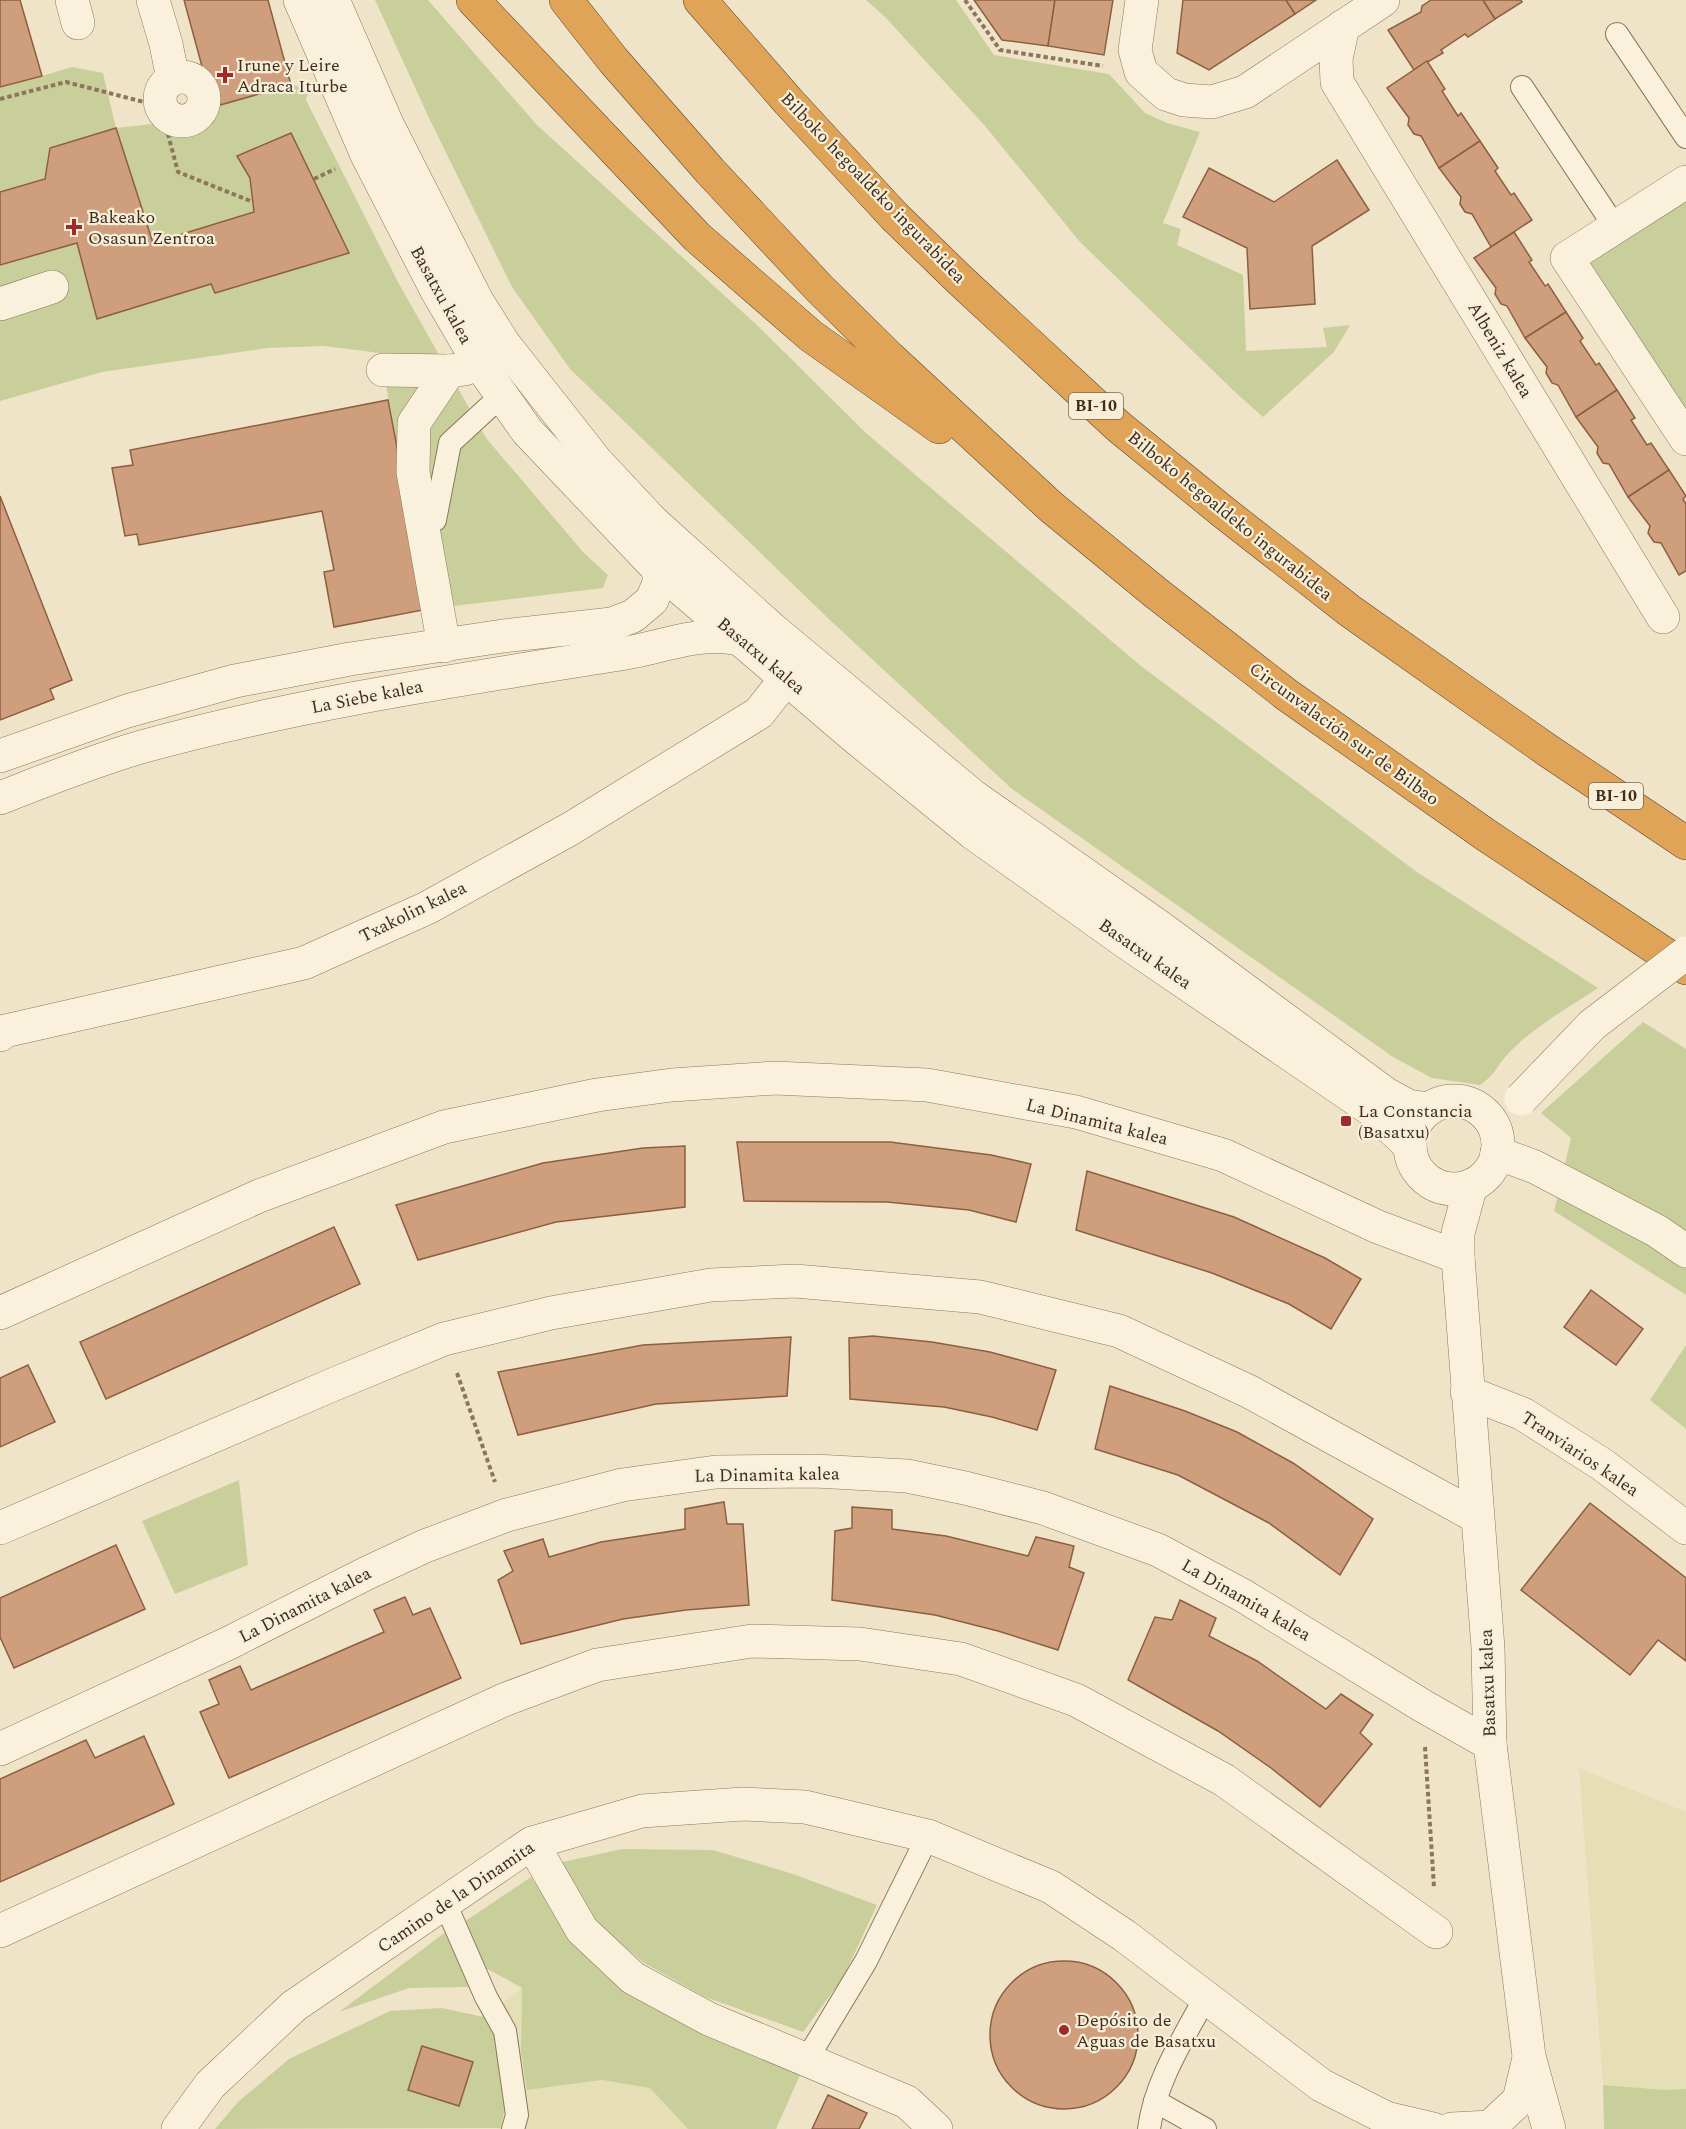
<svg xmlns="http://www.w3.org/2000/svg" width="1686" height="2129" viewBox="0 0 1686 2129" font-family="Spectral,serif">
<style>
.farmland{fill:#e6deb5}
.green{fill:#c9cf9b}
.building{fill:#cf9f7d;stroke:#8d5f41;stroke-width:1.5}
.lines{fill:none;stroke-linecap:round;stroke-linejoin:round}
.lane-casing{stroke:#8d765c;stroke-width:24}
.street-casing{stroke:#8d765c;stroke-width:34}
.highway-casing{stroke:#5b4430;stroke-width:34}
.path{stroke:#8d765c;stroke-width:4;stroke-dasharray:4.5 3;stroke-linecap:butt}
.lane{stroke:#faf1dc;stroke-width:22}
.street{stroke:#faf1dc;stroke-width:33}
.highway{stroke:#e0a458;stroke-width:33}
.street-bridge-casing{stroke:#8d765c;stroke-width:34;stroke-linecap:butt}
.street-bridge{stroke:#faf1dc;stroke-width:33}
.poi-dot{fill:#9e2a2b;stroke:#f7eed8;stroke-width:2}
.labels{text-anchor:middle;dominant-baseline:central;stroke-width:4.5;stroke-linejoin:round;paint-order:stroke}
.shield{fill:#f7eed8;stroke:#756857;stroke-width:1.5}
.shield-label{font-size:16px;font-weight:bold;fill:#3d2e20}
.poi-label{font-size:18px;fill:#3d2e20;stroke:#f7eed8;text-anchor:start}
.street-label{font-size:18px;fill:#3d2e20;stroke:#f7eed8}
</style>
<rect width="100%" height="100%" fill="#f0e4c8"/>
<g class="farmland">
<path d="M1579 1768 1686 1812V2089L1665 2090 1603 2085Z"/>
<path d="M522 1988 521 2053 527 2090 602 2080 650 2088 688 2129H496L500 2128 484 2017Z"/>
</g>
<g class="green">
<path d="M0 0H20L42 76 72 67 103 73 116 128 188 120 213 107 184 0H268L291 85 309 88 306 100 398 282 486 438 584 553 608 575 603 588 428 609 380 353 323 346 268 348 102 372 0 401Z"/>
<path d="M375 0H428L536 124 758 326 866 433 1141 666 1417 872 1598 988C1568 1008 1533 1027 1508 1054 1496 1067 1496 1074 1480 1085L1432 1078 1393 1057 1012 789 832 622 570 369 512 287 429 118Z"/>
<path d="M866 0H956L994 55 1109 74 1145 113 1167 123 1200 132 1163 223 1181 229 1177 245 1243 275 1246 351 1327 347 1323 328 1350 325 1334 352 1263 417 1235 392 1080 242 985 126 885 17Z"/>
<path d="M1686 199V413L1588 263Z"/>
<path d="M1643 1022 1686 1049V1295L1554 1211 1571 1138 1541 1113Z"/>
<path d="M1686 1345V1429L1650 1400Z"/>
<path d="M239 1480 248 1565 175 1594 142 1521Z"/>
<path d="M622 1849 713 1850 790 1873 877 1905 843 1978 803 2032 705 1997 644 1963 590 1917 558 1863Z"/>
<path d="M531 1877 575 1944 800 2075 776 2129H688L650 2088 602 2080 527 2090 521 2053 522 1988 484 1967 464 1922Z"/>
<path d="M447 1931 470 1987 409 1988 339 2012Z"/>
<path d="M442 2008 484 2017 503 2045 509 2094 500 2128 215 2129 238 2102 289 2059 390 2011Z"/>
<path d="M1603 2085 1665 2090 1686 2089V2129H1604Z"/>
</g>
<g class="building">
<path d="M0 0H20L42 76 0 87Z"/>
<path d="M184 0H268L291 85 213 107Z"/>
<path d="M974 0H1055L1048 46 1002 40Z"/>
<path d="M1055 0H1113L1104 55 1048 46Z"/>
<path d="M1183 0H1286L1295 14 1209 70 1177 53Z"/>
<path d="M1286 0H1316L1295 14Z"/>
<path d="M1431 0H1483L1495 19 1468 37 1465 34 1441 50 1443 53 1414 70 1388 30 1421 12 1422 6Z"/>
<path d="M1483 0H1521L1522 2 1495 19Z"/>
<path d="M1427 61 1445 89 1442 91 1458 116 1461 113 1480 141 1439 168 1421 136 1414 134 1408 125 1409 118 1387 88Z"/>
<path d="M116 128 153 243 254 212 250 178 237 156 291 133 349 253 215 293 211 284 97 319 77 243 0 265V192L45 179 50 148Z"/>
<path d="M1480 141 1498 168 1495 171 1511 195 1514 193 1532 220 1491 247 1472 214 1465 212 1460 204 1461 197 1439 168Z"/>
<path d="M1337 160 1369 210 1312 246 1315 304 1250 309 1247 248 1183 217 1209 168 1274 202Z"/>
<path d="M1514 232 1532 260 1529 262 1545 286 1548 284 1566 312 1525 338 1507 306 1501 304 1495 294 1496 288 1474 258Z"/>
<path d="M1566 312 1583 338 1580 341 1596 365 1599 363 1617 390 1576 417 1558 385 1552 383 1546 373 1547 367 1525 338Z"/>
<path d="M1617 390 1635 418 1631 420 1647 445 1651 443 1669 470 1628 497 1609 464 1603 463 1597 453 1598 447 1576 417Z"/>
<path d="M388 400 428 609 334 627 324 572 334 570 322 511 139 545 137 534 125 536 112 468 133 465 130 450Z"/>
<path d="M1669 470 1686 496 1683 499 1686 504V571L1679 575 1661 543 1654 542 1648 533 1650 526 1628 497Z"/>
<path d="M0 496 72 680 50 689 54 699 0 720Z"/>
<path d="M737 1142H890L991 1155 1031 1164 1016 1222 969 1210 887 1202 744 1201Z"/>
<path d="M685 1146V1207L556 1222 418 1260 396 1205 543 1163 643 1148Z"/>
<path d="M1087 1171 1234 1217 1325 1258 1361 1279 1331 1329 1289 1304 1212 1273 1076 1230Z"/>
<path d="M334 1227 360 1284 106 1399 80 1342Z"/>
<path d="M1591 1290 1643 1329 1616 1365 1564 1327Z"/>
<path d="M873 1336 932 1342 990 1352 1056 1370 1037 1430 992 1417 944 1407 850 1399 849 1338Z"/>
<path d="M791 1337 787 1396 656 1404 518 1435 498 1372 643 1345Z"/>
<path d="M28 1365 55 1422 0 1447V1378Z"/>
<path d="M1110 1386 1185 1411 1237 1432 1293 1463 1373 1519 1340 1575 1269 1523 1178 1475 1095 1449Z"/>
<path d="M724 1502 727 1524H743L749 1605 686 1610 623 1619 521 1644 498 1580 513 1571 504 1551 543 1539 549 1557 601 1542 685 1529V1509Z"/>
<path d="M1590 1503 1686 1578V1661L1658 1640 1630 1675 1521 1590Z"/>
<path d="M852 1507 892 1510V1529L946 1536 1028 1556 1036 1537 1074 1546 1069 1567 1084 1573 1058 1650 998 1631 935 1615 832 1600 835 1531 852 1528Z"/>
<path d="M116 1545 145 1609 14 1668 0 1637V1598Z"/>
<path d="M405 1597 413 1615 430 1608 461 1678 229 1778 200 1712 219 1704 209 1680 240 1666 251 1690 384 1632 374 1610Z"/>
<path d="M1180 1600 1216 1618 1209 1636 1257 1661 1326 1709 1341 1694 1373 1715 1360 1733 1372 1744 1320 1807 1271 1768 1218 1731 1128 1680 1155 1617 1172 1620Z"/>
<path d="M144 1736 174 1804 0 1882V1779L86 1740 95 1758Z"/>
<circle cx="1064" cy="2035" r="74"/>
<path d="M422 2046 473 2062 459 2106 408 2090Z"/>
<path d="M828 2095 867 2113 859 2129H812Z"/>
</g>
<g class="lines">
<g class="lane-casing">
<g id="lane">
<path d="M1617 34 1686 137"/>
<path d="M1522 87 1615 227"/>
<path d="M435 520 450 443 502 395"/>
<path d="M445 1903 486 1997 505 2031 517 2115 513 2129"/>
<path d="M807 2059 866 1961 928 1836"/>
<path d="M1155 2101 1205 2129"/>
<path d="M1149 2129C1155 2082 1183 2039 1205 1998"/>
</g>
</g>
<g class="street-casing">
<g id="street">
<path d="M72 0 78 23"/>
<path d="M153 0 166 44 173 79"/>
<path d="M300 0 367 155 437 291 479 363 527 431 659 570 856 738 973 833 1127 943 1372 1110 1410 1146"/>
<path d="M333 0 388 126 477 301 504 344 596 461 653 522 772 629 973 796 1161 928 1386 1094 1408 1106 1429 1109"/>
<path d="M1142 0 1135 50 1141 72 1166 94 1184 100 1212 102 1245 92 1383 0"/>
<path d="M1343 26 1336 59 1337 82 1663 617"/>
<circle cx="182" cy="99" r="22"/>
<path d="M1686 182 1567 258 1686 439"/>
<path d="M0 304 52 287"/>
<path d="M383 370 449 371 465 369"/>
<path d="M444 646 413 472 414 423 449 371"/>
<path d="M0 756 127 711 235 681 350 659 503 636 612 624 633 616 652 600 659 583V570"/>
<path d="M0 798C46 780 93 761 141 747 300 703 464 679 626 653 663 647 705 629 742 640"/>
<path d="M0 1035 5 1031 304 963 427 908 570 829 759 713 781 685"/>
<circle cx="1454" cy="1145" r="44"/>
<path d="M1497 1153 1535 1167 1657 1231 1686 1251"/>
<path d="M1471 1185 1458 1233V1257L1488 1648 1490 1744 1529 2056 1549 2129"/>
<path d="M0 1313 259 1196 444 1127 597 1095 672 1085 775 1078 927 1085 1076 1112 1223 1155 1378 1227 1458 1257"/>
<path d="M1467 1392 1523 1414 1603 1465 1686 1528"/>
<path d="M0 1528 332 1385 444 1339 551 1313 711 1285 795 1281 980 1297 1119 1331 1250 1392 1477 1517"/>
<path d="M0 1749 229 1643 367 1573 425 1546 507 1515 622 1485 716 1472 815 1471 907 1476 965 1488 1043 1508 1158 1550 1242 1595 1423 1706 1490 1744"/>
<path d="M532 1843 582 1930 633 1978 709 2019 907 2102 936 2129"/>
<path d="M0 1931 506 1699 597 1665 752 1641 860 1644 961 1659 1076 1700 1224 1780 1436 1932"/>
<path d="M178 2129 210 2085 294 2006 532 1843 642 1811 743 1804 805 1807 928 1836 1051 1887 1125 1936 1321 2085 1386 2118 1433 2129"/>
<path d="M1452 2129 1490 2127 1519 2100 1529 2058"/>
</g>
</g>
<g class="highway-casing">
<g id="highway">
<path d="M473 0 697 237 811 336 939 427"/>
<path d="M566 0 613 60 710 171 819 288 889 357 1050 506 1156 593 1287 695 1486 835 1686 968"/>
<path d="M700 0 788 101 894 216 961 281 1119 427 1222 511 1350 611 1547 750 1686 843"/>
</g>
</g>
<g class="path">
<path d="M965 0 1000 50 1103 66"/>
<path d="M0 99 66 82 144 102"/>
<path d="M162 112 178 172 253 202"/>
<path d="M314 179 335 169"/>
<path d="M457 1373 495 1482"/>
<path d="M1425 1747 1434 1887"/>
</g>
<use href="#lane" class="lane"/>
<use href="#street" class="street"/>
<use href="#highway" class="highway"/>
<g class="street-bridge-casing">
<path id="street-bridge" d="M1521 1099 1592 1025 1686 953"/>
</g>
<use href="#street-bridge" class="street-bridge"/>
</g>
<g class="poi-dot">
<path d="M222 66h6v6h6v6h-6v6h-6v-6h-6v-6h6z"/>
<path d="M71 218h6v6h6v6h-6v6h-6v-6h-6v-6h6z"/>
<rect x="1340" y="1115" width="12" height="12" rx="3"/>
<circle cx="1064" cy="2030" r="6"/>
</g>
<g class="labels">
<g class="shield">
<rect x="1069" y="393" width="54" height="26" rx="4.5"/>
<rect x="1589" y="783" width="54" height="26" rx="4.5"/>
</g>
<g class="shield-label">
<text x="1096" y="406">BI-10</text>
<text x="1616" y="796">BI-10</text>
</g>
<g class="poi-label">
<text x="237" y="65">Irune y Leire<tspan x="237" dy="21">Adraca Iturbe</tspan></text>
<text x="88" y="217">Bakeako<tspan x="88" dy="21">Osasun Zentroa</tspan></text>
<text x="1358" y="1111">La Constancia<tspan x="1358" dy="21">(Basatxu)</tspan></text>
<text x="1076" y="2020">Depósito de<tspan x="1076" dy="21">Aguas de Basatxu</tspan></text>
</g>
<g class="street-label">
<text transform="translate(873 188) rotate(46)">Bilboko hegoaldeko ingurabidea</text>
<text transform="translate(441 295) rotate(61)">Basatxu kalea</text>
<text transform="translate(1500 350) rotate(59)">Albeniz kalea</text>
<text transform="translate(1230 516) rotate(39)">Bilboko hegoaldeko ingurabidea</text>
<text transform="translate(761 656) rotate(40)">Basatxu kalea</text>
<text transform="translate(367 697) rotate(-11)">La Siebe kalea</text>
<text transform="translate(1344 734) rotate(36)">Circunvalación sur de Bilbao</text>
<text transform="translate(413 912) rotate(-26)">Txakolin kalea</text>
<text transform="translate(1145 954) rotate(35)">Basatxu kalea</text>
<text transform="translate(1097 1122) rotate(14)">La Dinamita kalea</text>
<text transform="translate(1580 1454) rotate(34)">Tranviarios kalea</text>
<text transform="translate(767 1475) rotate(-1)">La Dinamita kalea</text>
<text transform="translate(1246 1600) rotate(30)">La Dinamita kalea</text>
<text transform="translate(305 1605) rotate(-27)">La Dinamita kalea</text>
<text transform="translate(1488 1683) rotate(-92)">Basatxu kalea</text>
<text transform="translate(456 1897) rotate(-34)">Camino de la Dinamita</text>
</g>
</g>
</svg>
